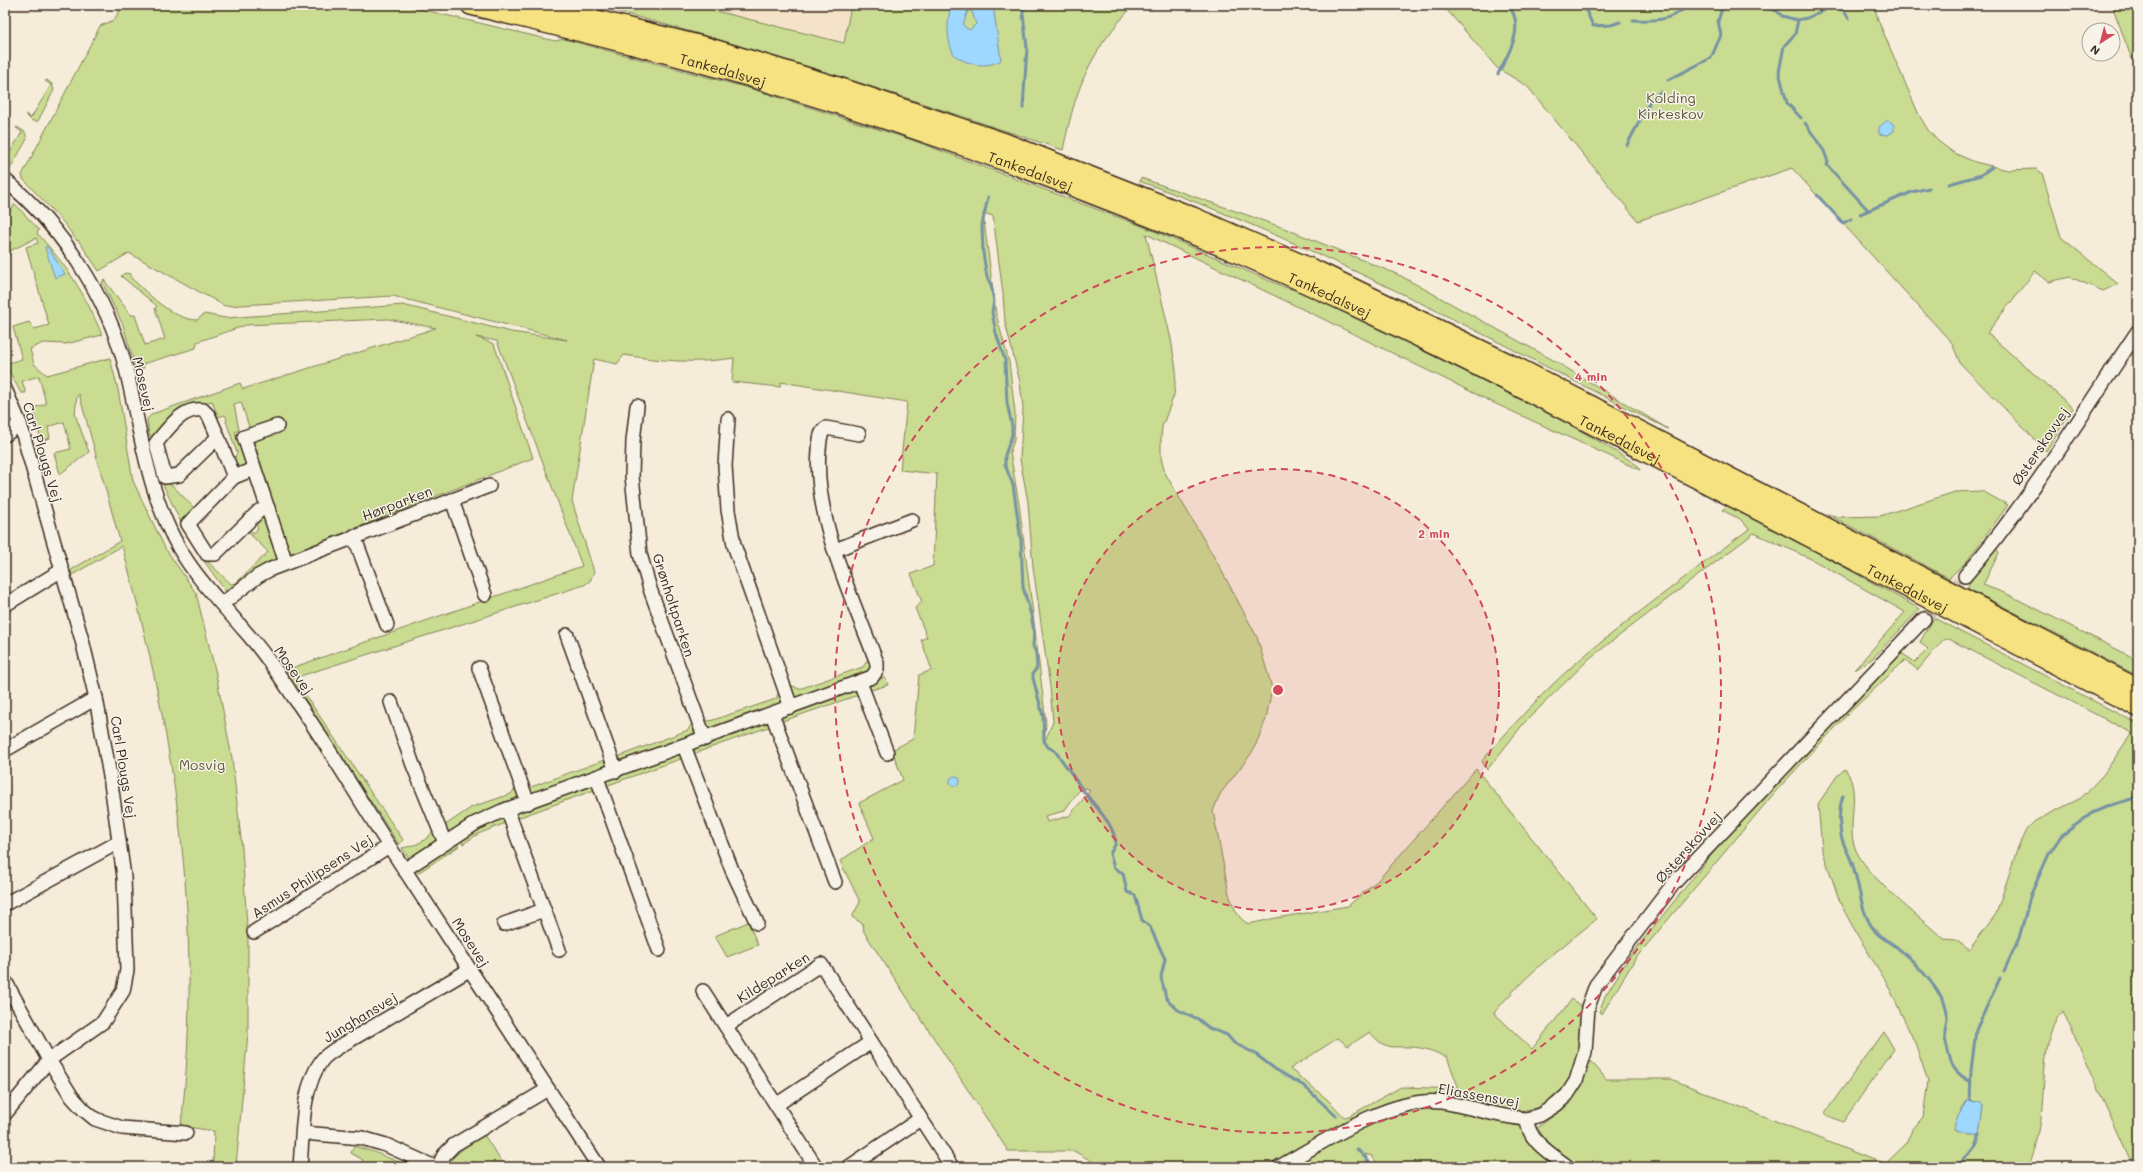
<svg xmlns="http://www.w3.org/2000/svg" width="2143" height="1172" viewBox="0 0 2143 1172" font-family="Mali,sans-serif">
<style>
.built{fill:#f4e3c9}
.green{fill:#c9dc91;stroke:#828358;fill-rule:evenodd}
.water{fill:#9fd8ff;stroke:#7792a5;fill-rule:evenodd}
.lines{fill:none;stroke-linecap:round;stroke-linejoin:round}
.stream{stroke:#7792a5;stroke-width:3}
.minor-tunnel{stroke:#d1c5b4;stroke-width:13;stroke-dasharray:13 6;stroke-linecap:butt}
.minor-casing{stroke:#3b2a1e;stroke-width:16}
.highway-casing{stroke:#3b2a1e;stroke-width:22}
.minor{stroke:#f7f3e8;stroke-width:13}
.highway{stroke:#f7e281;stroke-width:19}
.ring{fill:none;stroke:#d1495b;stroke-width:2;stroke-dasharray:7 5}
.labels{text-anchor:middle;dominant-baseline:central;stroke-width:3;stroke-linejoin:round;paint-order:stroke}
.street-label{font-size:14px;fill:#3b2a1e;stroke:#f7f3e8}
.park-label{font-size:14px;fill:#5e563b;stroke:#f7f3e8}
.centre{fill:#d1495b;stroke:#f7f3e8;stroke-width:2}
.ring-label{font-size:12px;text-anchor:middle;font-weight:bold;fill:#d1495b;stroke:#f7f3e8;stroke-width:3;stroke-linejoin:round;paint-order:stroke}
</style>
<rect width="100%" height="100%" fill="#f6ecda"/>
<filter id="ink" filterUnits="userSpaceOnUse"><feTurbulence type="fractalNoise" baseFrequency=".025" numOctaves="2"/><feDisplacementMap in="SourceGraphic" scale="8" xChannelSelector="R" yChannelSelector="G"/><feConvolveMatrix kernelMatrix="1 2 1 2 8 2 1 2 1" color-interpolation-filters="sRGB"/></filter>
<g filter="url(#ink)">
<path class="built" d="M692 5H851L844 43Z"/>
<g class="green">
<path d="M123 5H403L555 41 564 39 752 89 912 140 1147 228 1284 287 1301 291C1413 349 1531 396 1637 465L1640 470 1496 404 1321 318 1146 234 1171 339 1176 370 1174 395 1162 427 1161 438V458L1165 473 1218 564 1257 637 1272 688 1266 719 1256 744 1251 754 1220 794 1213 811 1229 894C1233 905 1237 919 1249 924L1276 918 1348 906 1379 879 1476 769 1597 919C1560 948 1524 976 1494 1013L1532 1049 1572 999 1582 1007 1579 1054 1569 1086 1553 1100 1536 1108 1520 1111 1496 1108 1444 1095 1409 1097 1366 1113 1375 1119 1423 1105 1459 1109 1522 1126 1560 1167H1379L1372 1156 1365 1154 1372 1167H1278L1277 1164 1270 1167H1102L1074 1151H1008L864 932 863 924 852 917 860 902 840 861 874 838 859 803 903 780 892 750 913 739 919 675 932 670 921 640 927 637 915 608 922 602 911 574 933 566 937 474 900 470 907 402 781 382 780 387 732 382 734 358C697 364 661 361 624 355L617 364 594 359 572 501 594 572 590 581 584 585 294 678 403 840 399 845 286 670 582 566 497 341 476 337 494 344 533 458 290 554 241 402 234 404 239 430 235 432 247 468 236 469 233 461 237 453 226 421 227 419 225 415 218 417 212 401 181 410 152 437 149 435 147 419 152 414 240 383 243 389 436 328 388 319 246 325 197 342 196 348 143 364 144 368 136 370 123 325 102 282 104 280 131 315H135L145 345 165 339 155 308 157 306 121 276 125 273 131 274V278C149 294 171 319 197 320L204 314 225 318 403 305 511 332 567 340 393 296 225 306 129 253 99 271 78 240 77 241 64 223 23 179 22 175 100 26 114 20ZM983 213 993 216 1003 294 1005 322 1020 382 1023 408 1020 459 1028 502 1033 567 1050 687 1053 722 1044 743 1046 724 1037 646 1019 504 1010 452 1014 440 1015 413 1009 362 996 314ZM1087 788 1090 791 1069 816 1047 822 1045 816 1064 811 1080 789ZM1370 1032C1387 1054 1396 1044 1420 1048 1429 1049 1438 1054 1447 1057L1459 1089 1401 1087 1349 1116 1344 1117 1328 1100 1290 1069 1338 1038 1348 1046Z"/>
<path d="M591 5H713L712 10 844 43 851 5H1133C1120 21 1106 36 1096 54 1078 83 1070 117 1063 150 907 98 750 45 591 5Z"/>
<path d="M1446 5H1874L1878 20 1919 115 1928 130 1938 141 1954 153 1975 162 2008 170 2036 169 2042 173 2061 237 2118 284 2103 291 2070 277 2049 282 2035 271 1987 333 2073 408 2046 451 1960 363 1952 343 1792 168 1638 221 1527 86 1497 68 1447 10Z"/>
<path d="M2112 5H2138V68L2131 57Z"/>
<path d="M47 80 52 84 54 90 38 121H32L25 114 31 118 51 85 45 81Z"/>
<path d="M17 127 25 132 27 139 10 169 5 166V147L11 151 22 132 16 128Z"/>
<path d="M1141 178 1284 228 1399 275 1553 360 1668 429C1494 341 1323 246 1139 181Z"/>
<path d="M15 204 39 230 37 233C68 268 84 291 102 335L66 344 43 343 30 349 34 364 47 375 110 358 118 389 133 481 165 548 196 593 216 674 232 758 242 848 248 941V1033L236 1167H213L214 1131 181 1126C204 923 176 742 122 546L72 575 71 570 120 541 79 394 77 396 75 414 89 452 60 474 54 453 71 449 64 422 48 427 50 438 41 441 33 408 46 404 39 376 22 381 26 393H21L5 364 22 359 13 327 29 322 34 329 49 325 26 247 38 243 36 238 10 251 9 256 5 257V218Z"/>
<path d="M161 480 173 486 196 510 183 527Z"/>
<path d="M1982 491 2008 505 1966 562 1949 578 1827 514 1839 517 1880 516 1955 492Z"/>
<path d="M1730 504 1920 609 1873 658 1854 670 1905 612 1811 559 1754 533 1590 658 1524 723 1487 770 1482 761C1515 722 1550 684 1590 651 1642 609 1696 569 1749 529L1740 519 1722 510Z"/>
<path d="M263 515 279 561 230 592H226L204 561 208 562 231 584 236 583 268 552 245 529 247 527 254 533 258 528 253 522Z"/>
<path d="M1995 546 1999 553 1983 585 2007 594 2138 660V676L1967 588 1977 569Z"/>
<path d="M1934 618 2138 724V1167H2133L2063 1011C2041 1031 2045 1097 2040 1126 2038 1140 2033 1154 2028 1167H1577L1545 1139 1537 1128 1564 1108 1591 1061 1606 1079H1671L1868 1158 1886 1163 1906 1144 1912 1130 1923 1117 1928 1081 1915 1043 1887 983 1858 936 1841 905 1822 849 1818 804 1837 776 1845 769C1862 791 1847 821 1854 845 1862 874 1921 918 1944 939L1956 940 1969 950 1996 914 2018 847 2026 830 2035 821 2081 798 2103 775 2132 733 1949 639 1943 640 1918 670 1905 660 1847 715 1776 791 1635 959 1602 1014 1599 1012 1605 996 1630 956 1722 842 1901 653 1915 662 1928 649 1920 642ZM1970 1101 1983 1106 1979 1133 1970 1134 1963 1131 1961 1110 1965 1102Z"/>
<path d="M869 658 873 667 867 675 799 700 795 697 791 685 799 689 863 667Z"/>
<path d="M885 677 888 685 868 691 872 682Z"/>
<path d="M854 689 861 694 780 722 783 715Z"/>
<path d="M779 691 784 698 782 706 711 731 707 729 703 719 710 721 776 699Z"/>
<path d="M766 721 774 725 693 754 697 746Z"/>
<path d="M693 722 696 731 693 738 622 763 617 759V757L688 730Z"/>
<path d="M679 752 686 757 603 787 606 780Z"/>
<path d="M607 759 609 762 606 769 535 796 527 792 526 786 531 787Z"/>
<path d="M589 785 597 789 515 819 518 811Z"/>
<path d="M517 786 521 795 516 802 451 834 446 833 441 823 447 824 472 807 511 794Z"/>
<path d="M500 818 508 822 478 834 463 844 459 838Z"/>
<path d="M434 829 437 835 434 844 410 860 402 848C415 846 428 841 434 829Z"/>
<path d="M455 841 459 846 418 873 416 870Z"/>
<path d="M748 922 758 945 727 957 715 936Z"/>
<path d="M1884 1032 1894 1049 1843 1122 1824 1114Z"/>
<path d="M484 1135 505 1167H481L478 1163 464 1161 456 1167H446C456 1152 469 1144 484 1135Z"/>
<path d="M354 1146 374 1152 411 1167H360L363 1160 351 1153Z"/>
</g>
<g class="water">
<path d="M951 5H993L1001 60C986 69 968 65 954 55 946 39 947 22 951 5ZM968 10 972 12 976 24 970 30 966 28 963 25Z"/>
<path d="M1888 120 1894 125V131L1888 135 1879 134V127Z"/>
<path d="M47 246 65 274 55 278 45 247Z"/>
<circle cx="955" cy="781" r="5"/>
<path d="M1967 1100 1973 1103 1980 1102 1983 1106 1979 1134H1970L1954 1129 1956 1120Z"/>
</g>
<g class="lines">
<g class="stream">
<path d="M1022 5 1027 48 1023 108"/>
<path d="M1580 5 1586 10 1593 26 1611 25 1620 22"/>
<path d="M1758 5 1777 11 1782 16 1797 20 1807 18 1836 5"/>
<path d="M1836 5 1844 11 1849 19"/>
<path d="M1633 20C1654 21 1672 21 1688 5"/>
<path d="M1798 20 1795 34 1784 46 1779 72 1787 103 1801 118"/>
<path d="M1498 74C1509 53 1526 26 1508 5"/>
<path d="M1668 80 1711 58 1721 35 1718 21 1723 5"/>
<path d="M1805 123 1824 151 1828 162 1827 165 1868 210"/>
<path d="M1627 145 1650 101 1660 92"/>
<path d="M1949 184 1981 175 1992 167"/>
<path d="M1817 195 1843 223 1851 219"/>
<path d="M988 197 982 225 983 253 987 277 991 285 994 301 992 312 996 333 1005 360 1007 403 1012 426V435L1005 455V465L1013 485 1021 541 1023 587 1031 615 1034 631 1033 646 1036 653 1037 668 1033 673V678L1043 716 1044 741 1048 747 1055 751C1066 765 1075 780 1086 794 1098 810 1113 823 1116 843L1110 854 1114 868 1123 873 1127 892 1135 895 1142 920 1150 927 1165 959 1161 977 1166 998 1178 1010 1198 1019 1209 1028 1227 1035 1234 1043 1254 1053 1275 1069 1304 1086 1336 1116"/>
<path d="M1860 214 1912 192 1929 188"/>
<path d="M1843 796C1839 807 1839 823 1841 835 1843 846 1850 855 1853 866 1860 886 1860 913 1875 931 1881 939 1892 942 1899 949 1916 963 1934 983 1944 1002 1949 1013 1947 1020 1945 1031 1944 1036 1946 1041 1947 1046 1951 1065 1953 1072 1971 1082"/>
<path d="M2004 971 2019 938 2031 894 2049 854 2061 836 2092 813 2111 805 2135 798 2138 800"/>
<path d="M1970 1101 1971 1071 1976 1030 2000 978"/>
<path d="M1357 1149 1374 1167"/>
<path d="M1954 1167C1967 1158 1979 1150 1979 1134"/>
</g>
<path class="minor-tunnel" d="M1924 619 1965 576"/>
<g class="minor-casing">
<g id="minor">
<path d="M5 180C63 228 107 296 126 369 141 431 147 492 179 548 196 578 222 604 244 630 262 650 278 673 293 696 328 745 358 798 391 849 460 955 530 1061 599 1167"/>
<path d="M5 389 20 424 82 640 96 698 110 776 124 877 127 970 123 991 103 1022 49 1060 5 1114"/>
<path d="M637 406 633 441 632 476 640 554 650 589 705 739"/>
<path d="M728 419 725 466 728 510 734 545 791 707"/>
<path d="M277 426 244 437 286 563"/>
<path d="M5 435 20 424"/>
<path d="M218 437 209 416 203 410C182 407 169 428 156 443L165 477 179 475 218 437 234 477"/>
<path d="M254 469 234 477 188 524 207 554H215L259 511 268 508"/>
<path d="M452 500 485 595"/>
<path d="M354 536 387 625"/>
<path d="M835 550 912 520"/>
<path d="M1965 576C2029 502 2083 412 2138 331"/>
<path d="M222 604 258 576 271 569 489 486"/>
<path d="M5 605 62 570"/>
<path d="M567 635 616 771"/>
<path d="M479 668 528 803"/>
<path d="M860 682 887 753"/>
<path d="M391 702 413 765 445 843"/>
<path d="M772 714 835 882"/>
<path d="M684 746 732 870 757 923"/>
<path d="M5 750 96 698"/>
<path d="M597 778 659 950"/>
<path d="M507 809 559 950"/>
<path d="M404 870 476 823 502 811 872 677 877 670V663C853 599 813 518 819 450 820 442 819 433 826 428L859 434"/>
<path d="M5 904 119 842"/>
<path d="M504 924 544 910"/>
<path d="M254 932 389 846"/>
<path d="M5 981 49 1060 72 1097 84 1110 95 1119 122 1128 186 1133"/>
<path d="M703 991 816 1167"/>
<path d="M726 1026 821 964 952 1167"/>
<path d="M776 1105 871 1042"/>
<path d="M1527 1119 1540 1115 1556 1105 1567 1095 1576 1081 1585 1052 1588 1007 1596 985 1674 883 1924 619"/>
<path d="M303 1133 362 1138 386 1145 435 1167"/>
<path d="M300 1167C303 1133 301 1088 322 1060 327 1054 336 1049 342 1045L469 970"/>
<path d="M438 1167 444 1155 454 1145 548 1089"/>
<path d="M849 1167 920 1119"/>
<path d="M1279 1167C1322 1143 1391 1096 1441 1102 1470 1106 1496 1117 1527 1119 1527 1141 1553 1155 1568 1167"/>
</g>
</g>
<g class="highway-casing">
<g id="highway">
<path id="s1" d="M471 5C565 28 660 50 754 78 920 127 1083 187 1242 255 1379 314 1512 383 1644 451 1809 536 1973 622 2138 707"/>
<path d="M536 5 710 48 835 86 1005 143 1193 217 1319 272 1520 369 2138 689"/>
</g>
</g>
<use href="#minor" class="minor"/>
<use href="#highway" class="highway"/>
</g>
</g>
<circle cx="1278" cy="690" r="221" fill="#d1495b" fill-opacity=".12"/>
<g class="ring">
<circle cx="1278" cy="690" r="221"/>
<circle cx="1278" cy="690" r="443"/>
</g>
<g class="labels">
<g class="street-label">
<text stroke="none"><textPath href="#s1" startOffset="260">Tankedalsvej</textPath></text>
<text stroke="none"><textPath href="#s1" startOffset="584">Tankedalsvej</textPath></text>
<text stroke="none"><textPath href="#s1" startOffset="908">Tankedalsvej</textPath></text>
<text transform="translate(144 384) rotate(77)">Mosevej</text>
<text stroke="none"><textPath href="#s1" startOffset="1232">Tankedalsvej</textPath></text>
<text transform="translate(2040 446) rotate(-56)">Østerskovvej</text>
<text transform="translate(43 452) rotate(73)">Carl Plougs Vej</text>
<text transform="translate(397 503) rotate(-21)">Hørparken</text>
<text stroke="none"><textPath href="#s1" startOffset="1556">Tankedalsvej</textPath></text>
<text transform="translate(674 605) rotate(72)">Grønholtparken</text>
<text transform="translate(294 670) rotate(54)">Mosevej</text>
<text transform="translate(124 767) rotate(81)">Carl Plougs Vej</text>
<text transform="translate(1688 847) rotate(-48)">Østerskovvej</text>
<text transform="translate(312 876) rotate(-33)">Asmus Philipsens Vej</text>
<text transform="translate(471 942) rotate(57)">Mosevej</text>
<text transform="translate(773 977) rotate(-32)">Kildeparken</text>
<text transform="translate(360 1017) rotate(-31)">Junghansvej</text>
<text transform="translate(1479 1095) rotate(10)">Eliassensvej</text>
</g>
<g class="park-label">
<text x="1671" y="97">Kolding<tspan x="1671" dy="16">Kirkeskov</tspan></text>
<text x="202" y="764">Mosvig</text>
</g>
</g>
<circle cx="1278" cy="690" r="6" class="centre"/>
<g class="ring-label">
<text x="1591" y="381">4 min</text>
<text x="1434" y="538">2 min</text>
</g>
<rect width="2143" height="1172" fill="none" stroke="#f7f3e8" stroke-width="20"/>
<rect x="10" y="10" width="2123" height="1152" fill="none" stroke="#3b2a1e" stroke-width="1.5" filter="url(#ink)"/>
<g transform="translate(2101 42) rotate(216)"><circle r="19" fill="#f7f3e8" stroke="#aca397"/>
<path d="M0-3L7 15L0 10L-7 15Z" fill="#d1495b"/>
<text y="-6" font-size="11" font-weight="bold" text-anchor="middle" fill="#3b2a1e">N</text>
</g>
</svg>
